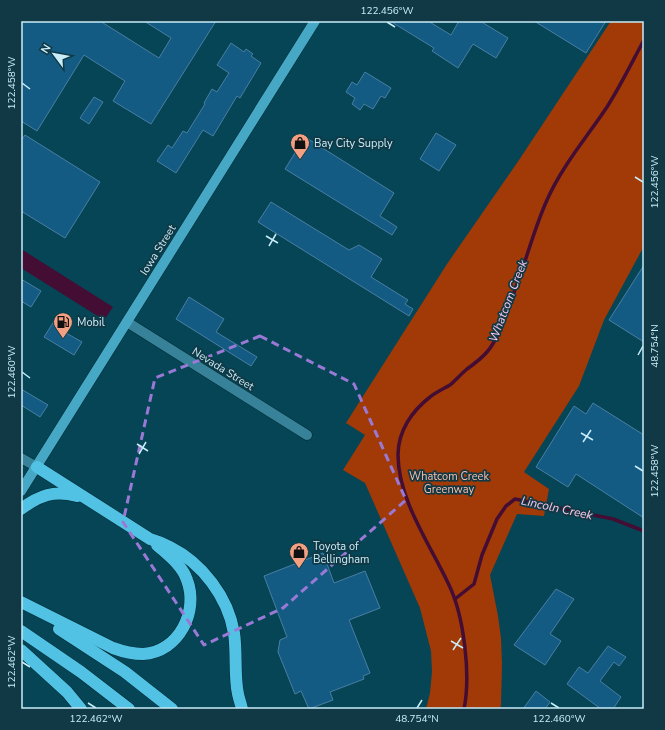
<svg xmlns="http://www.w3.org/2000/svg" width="665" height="730" viewBox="0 0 665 730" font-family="'Nunito Sans',sans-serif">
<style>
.green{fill:#a13a07}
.water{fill:#430d34}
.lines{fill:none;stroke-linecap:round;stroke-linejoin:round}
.stream{stroke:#430d34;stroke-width:3.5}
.building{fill:#145b84;stroke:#497ea3}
.minor-casing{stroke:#002a35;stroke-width:11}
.major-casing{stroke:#002a35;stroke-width:11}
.highway-casing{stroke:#002a35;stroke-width:13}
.minor{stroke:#378298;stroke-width:10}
.major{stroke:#47a8c6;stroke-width:10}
.highway{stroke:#52c2e4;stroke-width:12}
.marked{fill:none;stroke:#9a79d6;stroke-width:3;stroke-dasharray:8 5;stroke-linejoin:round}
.ticks{fill:none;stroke:#c8ecf8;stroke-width:1.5}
.labels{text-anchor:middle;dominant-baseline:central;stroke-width:3.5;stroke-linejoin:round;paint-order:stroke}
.poi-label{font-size:11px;fill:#c8ecf8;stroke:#113945;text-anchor:start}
.street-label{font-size:11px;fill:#c8ecf8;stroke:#113945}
.park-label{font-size:11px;fill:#fbbfaa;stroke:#113945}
.water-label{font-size:12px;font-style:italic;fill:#fec8ea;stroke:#113945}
.neatline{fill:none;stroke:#c8ecf8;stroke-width:1.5}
.ticks-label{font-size:10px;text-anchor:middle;fill:#c8ecf8}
</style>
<rect width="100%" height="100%" fill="#054555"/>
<path class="green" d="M611 21H644V246L604 320 579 386 524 472 549 489 544 516 517 514 490 575 498 616 501 638 502 664 501 705 500 709H426L430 693 432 672 431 651 420 608 365 483 343 470 365 435 346 423 447 264 519 160Z"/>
<path class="water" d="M21 249 113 307 104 320 21 268Z"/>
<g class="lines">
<g class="stream">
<path d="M455 599 474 584 482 555 497 519 506 506 515 499 613 519 644 531"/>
<path d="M464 709C471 675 464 616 449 585 431 546 398 500 398 455 398 431 412 411 430 397 436 392 443 389 450 385 456 380 461 374 467 369 474 364 481 359 487 352 498 339 504 320 510 304 515 290 520 275 525 261 532 240 538 220 547 200 562 166 587 137 607 107 621 85 632 62 644 40"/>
</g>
</g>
<g class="building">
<path d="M21 21H100L159 58 171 38 144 21H216L151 124 113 101 125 81 84 55 37 131 21 121Z"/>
<path d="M390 21H428L451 35 459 21H480L508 38 496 58 473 44 458 68 432 51 434 48Z"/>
<path d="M534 21H606L586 53Z"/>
<path d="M231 43 244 52 246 49 253 54 251 56 261 63 240 98 237 96 213 136 203 130 176 173 157 161 168 145 172 148 183 131 187 133 205 104 204 103 212 89 217 92 229 73 217 65Z"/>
<path d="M365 72 391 88 385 98 381 96 373 109 364 104 360 110 352 104 355 98 346 92 352 82 357 85Z"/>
<path d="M94 97 103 102 89 124 80 118Z"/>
<path d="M436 133 456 145 439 171 420 159Z"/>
<path d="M25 135 100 182 65 238 21 211V141Z"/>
<path d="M305 137 394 193 380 216 397 227 392 235 285 169Z"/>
<path d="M271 202 349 250 359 245 382 259 371 277 408 300 405 304 413 309 409 316 258 222Z"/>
<path d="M644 265V342L609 320Z"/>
<path d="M21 279 41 291 31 307 21 301Z"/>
<path d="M189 297 224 319 216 332 257 357 251 366 176 319Z"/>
<path d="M58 315 72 324 66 333 82 342 74 355 44 337Z"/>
<path d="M21 389 48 405 40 417 21 405Z"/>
<path d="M593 403 644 435V518L576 474 568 487 536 467 574 406 586 414Z"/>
<path d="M323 553 334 583 365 571 380 608 349 620 370 673 363 676 364 679 330 692 333 700 309 709 301 691 295 694 278 652 280 640 287 637 264 576Z"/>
<path d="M556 589 574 599 550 634 561 641 545 665 514 645Z"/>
<path d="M608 646 626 657 619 666 614 662 600 681 621 697 613 709H601L567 684 579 667 588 673Z"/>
<path d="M536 691 550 702 545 709H523Z"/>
</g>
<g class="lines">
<g class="minor-casing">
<g id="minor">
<path d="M127 322 307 435"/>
<path d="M21 458 37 467"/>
</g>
</g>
<g class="major-casing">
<path id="major" d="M21 491 315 21"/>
</g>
<g class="highway-casing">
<g id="highway">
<path d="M37 467 150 539C157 541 164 544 170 547 202 563 228 597 234 633 237 652 234 676 238 694 239 699 241 704 242 709"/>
<path d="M21 509C40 495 54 490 77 496"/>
<path d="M21 602 113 648C124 652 132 654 143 654 179 652 199 611 187 580 182 565 168 555 157 545"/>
<path d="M59 629 125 672 172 709"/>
<path d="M21 631 81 672 129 709"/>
<path d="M21 650 67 692 81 709"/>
</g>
</g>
<use href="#minor" class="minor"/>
<use href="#major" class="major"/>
<use href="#highway" class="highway"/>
</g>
<path class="marked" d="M260 336 354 384 406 500 283 608 204 645 123 522 155 378Z"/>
<path class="ticks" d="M387 22 395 27M22 83 30 89M635 177 643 182M266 236 278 243M269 246 276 234M638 355 643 346M22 372 30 378M581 433 593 440M583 442 591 430M137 444 148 451M139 454 146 442M635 466 643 471M451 641 463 648M453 650 461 638M22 662 30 667M88 703 96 708M551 703 559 708M417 708 422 700"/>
<defs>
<g id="shop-pin" transform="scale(1)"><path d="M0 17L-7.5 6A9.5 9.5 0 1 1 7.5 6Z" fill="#f3a082" stroke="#113945"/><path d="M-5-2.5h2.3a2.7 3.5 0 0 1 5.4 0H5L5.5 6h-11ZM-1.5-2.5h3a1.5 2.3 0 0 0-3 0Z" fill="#111"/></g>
<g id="fuel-pin" transform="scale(1)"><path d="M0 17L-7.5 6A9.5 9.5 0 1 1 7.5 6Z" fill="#f3a082" stroke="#113945"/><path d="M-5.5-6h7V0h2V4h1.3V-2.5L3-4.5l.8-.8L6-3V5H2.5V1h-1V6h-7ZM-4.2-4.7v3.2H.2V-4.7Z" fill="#111"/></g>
</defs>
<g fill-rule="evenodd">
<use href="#shop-pin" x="300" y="143"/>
<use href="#fuel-pin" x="63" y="322"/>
<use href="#shop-pin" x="299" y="552"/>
</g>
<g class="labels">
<g class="poi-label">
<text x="314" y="143">Bay City Supply</text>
<text x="77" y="322">Mobil</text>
<text x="313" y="546">Toyota of<tspan x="313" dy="13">Bellingham</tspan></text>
</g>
<g class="street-label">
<text transform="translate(158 250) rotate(-58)">Iowa Street</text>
<text transform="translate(223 369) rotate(32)">Nevada Street</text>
</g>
<g class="park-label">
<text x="449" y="476">Whatcom Creek<tspan x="449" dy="13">Greenway</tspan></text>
</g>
<g class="water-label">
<text transform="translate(508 301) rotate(-69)">Whatcom Creek</text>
<text transform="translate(557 508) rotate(12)">Lincoln Creek</text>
</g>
</g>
<rect width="665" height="730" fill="none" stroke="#113945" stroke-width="44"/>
<g transform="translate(54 54) rotate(302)" stroke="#113945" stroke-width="3" paint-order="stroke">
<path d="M0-3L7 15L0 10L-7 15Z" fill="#c8ecf8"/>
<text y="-6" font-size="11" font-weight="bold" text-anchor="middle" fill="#c8ecf8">N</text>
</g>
<rect x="22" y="22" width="621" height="686" class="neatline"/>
<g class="ticks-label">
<text x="387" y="14">122.456°W</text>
<text transform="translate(11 83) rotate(-90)" y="4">122.458°W</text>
<text transform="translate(654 182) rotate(-90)" y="4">122.456°W</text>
<text transform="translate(654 346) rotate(-90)" y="4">48.754°N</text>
<text transform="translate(11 372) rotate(-90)" y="4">122.460°W</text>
<text transform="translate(654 471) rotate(-90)" y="4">122.458°W</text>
<text transform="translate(11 662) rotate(-90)" y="4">122.462°W</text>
<text x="96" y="722">122.462°W</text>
<text x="417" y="722">48.754°N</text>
<text x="559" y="722">122.460°W</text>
</g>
</svg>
